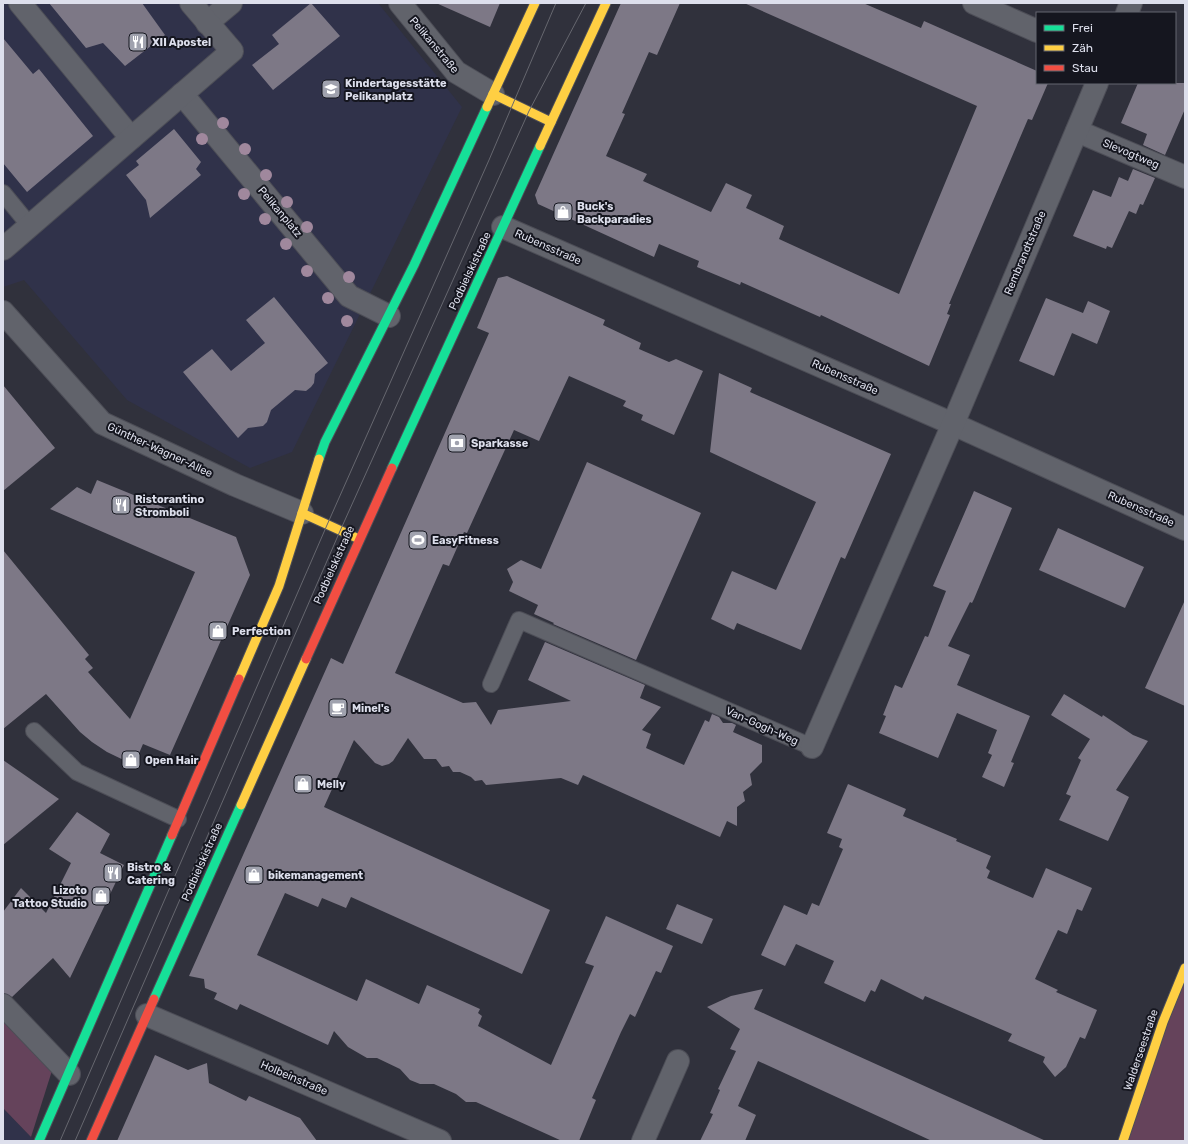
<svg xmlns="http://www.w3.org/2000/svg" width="1188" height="1144" viewBox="0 0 1188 1144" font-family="Rubik,sans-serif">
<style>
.built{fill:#30324a}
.green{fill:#65435b}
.building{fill:#7d7886}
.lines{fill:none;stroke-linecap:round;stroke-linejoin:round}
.lane-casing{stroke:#4d4e57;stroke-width:18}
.street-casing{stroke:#4d4e57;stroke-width:24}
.fast-casing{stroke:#4d4e57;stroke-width:11}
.slow-casing{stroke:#4d4e57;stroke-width:11}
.jam-casing{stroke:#4d4e57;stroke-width:11}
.lane{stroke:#61636b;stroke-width:16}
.street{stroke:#61636b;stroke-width:22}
.fast{stroke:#16e098;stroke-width:9}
.slow{stroke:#ffcf43;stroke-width:9}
.jam{stroke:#f24e42;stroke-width:9}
.tram{stroke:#66676f;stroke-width:1}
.tree{fill:#a0889d}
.labels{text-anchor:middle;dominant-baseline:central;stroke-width:4;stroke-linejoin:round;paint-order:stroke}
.poi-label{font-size:11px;font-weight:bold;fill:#dddfec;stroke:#15161f;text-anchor:start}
.street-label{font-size:11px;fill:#dddfec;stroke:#15161f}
</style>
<rect width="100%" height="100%" fill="#30313c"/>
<g class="built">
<path d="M3 3H378L462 107 292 452 250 468 127 400 24 280 3 287Z"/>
<path d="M3 1108 31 1137 35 1141H3Z"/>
</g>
<g class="green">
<path d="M1185 968V1141H1123Z"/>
<path d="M3 1004 56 1058 31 1137 3 1108Z"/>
</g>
<g class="building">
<path d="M49 3H142L165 35 125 66 103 43 86 48Z"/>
<path d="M311 3 340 36 273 90 252 65 279 44 272 35Z"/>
<path d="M436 3H500L490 27Z"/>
<path d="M621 3H680L657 55 649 52 622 113 625 114 606 156 647 174 643 181 711 212 726 183 752 195 746 208 784 226 779 239 899 294 977 106 744 3H863L921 28 924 21 1037 71V83H1048L1032 120 1028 119 949 304H951L947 314 950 315 929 366 821 315 820 317 741 282 740 285 697 267 699 261 659 244 654 257 538 204 535 195Z"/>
<path d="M3 38 33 74 39 69 93 136 27 192 3 163Z"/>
<path d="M1138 83H1185V109L1165 155 1143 145 1147 134 1121 123Z"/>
<path d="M174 129 201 162 196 169 201 175 150 218 146 200 126 175 139 165 136 161Z"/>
<path d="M1133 169 1155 178 1143 205 1140 204 1136 214 1129 211 1112 248 1107 246 1106 249 1073 236 1093 190 1111 197 1119 177 1128 181Z"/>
<path d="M507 276 605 320 603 325 641 343 639 349 669 362 676 359 703 371 674 435 641 420 643 415 623 406 626 401 569 376 539 441 514 430 467 533 464 532 449 566 443 564 395 673 463 703 476 702 491 725 498 710 571 701 528 680 545 642 645 685 640 698 661 707 642 730 651 734 646 748 684 765 705 720 709 722 712 714 719 717 723 723H732L736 725 733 732 762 745V762L750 774 752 785 743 792 745 801 737 807V826L727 821 720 837 583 775 578 785 561 778 486 785 482 780 475 781 471 777 460 772H453L449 766 442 767 436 759H424L408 738 393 761 389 764 382 766 375 763 354 740 324 807 550 910 522 974 351 897 346 908 322 898 318 907 285 893 257 955 357 1001 366 979 419 1004 427 985 480 1009 478 1013 482 1016 478 1026 551 1065 594 966 585 963 606 916 673 946 661 973 656 971 635 1017 630 1014 621 1032 592 1098 596 1100 579 1141H562L476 1102H466L456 1094 434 1084H420L410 1080 400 1069 377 1058H367L348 1047 334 1031 328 1045 240 1004 237 1010 214 999 217 993 205 988 204 979 189 976 331 658 343 664 489 333 477 328 498 278Z"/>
<path d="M274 297 328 363 315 374 314 383 311 387 306 391 295 390 271 410 267 422 263 426 248 428 238 438 183 372 212 349 231 371 265 343 246 320Z"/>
<path d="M1046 298 1083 313 1088 301 1110 311 1097 344 1072 333 1054 376 1019 361Z"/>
<path d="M719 373 752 388 750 392 891 454 845 559 841 557 801 650 737 623 734 630 711 619 732 571 776 590 816 502 710 452Z"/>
<path d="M3 385 55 448 3 491Z"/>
<path d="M587 462 701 513 636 660 553 624 554 623 534 614 538 605 509 591 513 582 507 569 521 560 541 569Z"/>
<path d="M97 480 236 537 250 575 170 755 143 744 134 765 107 752 92 742 80 732 46 694 3 729V550L89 655 85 659 93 668 88 672 130 719 195 572 50 509 77 487 91 494Z"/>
<path d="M974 491 1012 508 974 599 972 603 970 602 948 646 970 655 957 685 1030 716 1011 762 1014 763 1004 787 982 777 992 755 988 753 997 730 957 713 938 758 879 733 886 716 883 715 895 685 902 688 925 636 928 637 946 591 933 586Z"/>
<path d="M1058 528 1144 567 1125 608 1039 570Z"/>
<path d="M1185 600V706L1145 688Z"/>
<path d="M1064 694 1102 717 1103 715 1133 735 1148 741 1116 790 1129 797 1108 841 1059 820 1071 796 1066 794 1081 760 1078 758 1090 739 1051 715Z"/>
<path d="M3 760 59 799 3 845Z"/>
<path d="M848 784 906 809 903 816 957 839 956 841 991 856 986 868 990 871 987 878 1033 898 1046 868 1092 888 1082 911 1077 909 1067 934 1058 930 1035 979 1058 990 1056 992 1097 1010 1085 1039 1080 1037 1066 1067 1055 1077 1043 1062 1045 1057 1008 1041 1012 1034 925 996 923 1000 881 979 875 992 871 990 865 1002 824 983 834 961 796 944 785 966 761 955 784 905 807 915 812 903 819 906 843 849 839 847 842 839 827 833Z"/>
<path d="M77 812 110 834 100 853 124 865 70 978 53 958 12 997 3 993V912L21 888 46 913 71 863 49 849Z"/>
<path d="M677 904 713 919 702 944 666 929Z"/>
<path d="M763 989 754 1009 1046 1141H932L758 1061 738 1106 756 1115 745 1141H700L713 1114 710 1113 720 1090 718 1089 736 1051 730 1049 740 1029 707 1007 731 996Z"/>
<path d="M155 1055 188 1070 207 1063 209 1083 246 1101 249 1096 300 1118 317 1141H117Z"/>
</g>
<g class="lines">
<g class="lane-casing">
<g id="lane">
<path d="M3 193 30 226"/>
<path d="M491 684 519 620 812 747"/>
<path d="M34 731 77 772 178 819"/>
</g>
</g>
<g class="street-casing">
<g id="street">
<path d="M20 3 131 138"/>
<path d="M400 3 456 72 493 94"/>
<path d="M974 3 1037 31"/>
<path d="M1127 13 1131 3"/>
<path d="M207 23 231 3"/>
<path d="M182 94 349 296 389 316"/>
<path d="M1077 131 1185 177"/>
<path d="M503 227 953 424 1185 529"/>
<path d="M3 249 232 51 191 3"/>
<path d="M3 312 102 423 235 485 302 513"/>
<path d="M812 747 953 424 1097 83"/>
<path d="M3 1005 69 1074"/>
<path d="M147 1015 440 1141"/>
<path d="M643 1141 678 1061"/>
</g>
</g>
<g class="fast-casing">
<g id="fast">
<path d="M319 459 325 442 414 265 487 107"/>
<path d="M392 468 540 146"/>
<path d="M154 999 241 805"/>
<path d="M39 1141 172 835"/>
</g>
</g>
<g class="slow-casing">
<g id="slow">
<path d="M493 94 551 122"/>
<path d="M487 107 535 3"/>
<path d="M540 146 606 3"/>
<path d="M302 513 359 539"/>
<path d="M239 679 279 586 319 459"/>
<path d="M241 805 306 659"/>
<path d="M1123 1141 1163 1022 1185 968"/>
</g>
</g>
<g class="jam-casing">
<g id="jam">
<path d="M306 659 392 468"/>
<path d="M172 835 239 679"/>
<path d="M91 1141 154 999"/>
</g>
</g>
<use href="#lane" class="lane"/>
<use href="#street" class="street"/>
<use href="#fast" class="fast"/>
<use href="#slow" class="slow"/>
<use href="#jam" class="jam"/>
<g class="tram">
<path d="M60 1141 327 525 489 160 556 3"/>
<path d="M75 1141 340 531 529 111 586 3"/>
</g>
</g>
<g class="tree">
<circle cx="223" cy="123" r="6"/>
<circle cx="202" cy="139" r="6"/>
<circle cx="245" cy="149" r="6"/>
<circle cx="266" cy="175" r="6"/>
<circle cx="244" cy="194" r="6"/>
<circle cx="287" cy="202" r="6"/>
<circle cx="265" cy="219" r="6"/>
<circle cx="307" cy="227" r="6"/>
<circle cx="286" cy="244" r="6"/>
<circle cx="307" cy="271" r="6"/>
<circle cx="349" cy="277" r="6"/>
<circle cx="328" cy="298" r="6"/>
<circle cx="347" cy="321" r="6"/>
</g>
<defs>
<g id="restaurant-square" transform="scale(1)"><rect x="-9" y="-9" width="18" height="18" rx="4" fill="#a0a2ae" stroke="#15161f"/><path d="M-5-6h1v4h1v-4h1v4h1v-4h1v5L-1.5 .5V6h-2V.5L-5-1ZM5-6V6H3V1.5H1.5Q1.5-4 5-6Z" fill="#fff"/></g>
<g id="school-square" transform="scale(1)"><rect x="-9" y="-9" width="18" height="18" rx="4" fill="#a0a2ae" stroke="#15161f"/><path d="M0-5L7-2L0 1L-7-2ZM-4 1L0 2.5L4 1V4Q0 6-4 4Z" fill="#fff"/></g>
<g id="shop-square" transform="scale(1)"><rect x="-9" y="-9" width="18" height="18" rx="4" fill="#a0a2ae" stroke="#15161f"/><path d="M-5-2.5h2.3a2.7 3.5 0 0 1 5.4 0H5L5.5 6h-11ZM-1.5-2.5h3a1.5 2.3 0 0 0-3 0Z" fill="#fff"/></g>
<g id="bank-square" transform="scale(1)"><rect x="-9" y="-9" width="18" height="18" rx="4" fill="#a0a2ae" stroke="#15161f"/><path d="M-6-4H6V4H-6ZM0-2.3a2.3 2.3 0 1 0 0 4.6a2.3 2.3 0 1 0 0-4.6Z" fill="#fff"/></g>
<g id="stadium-square" transform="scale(1)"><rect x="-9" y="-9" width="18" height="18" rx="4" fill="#a0a2ae" stroke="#15161f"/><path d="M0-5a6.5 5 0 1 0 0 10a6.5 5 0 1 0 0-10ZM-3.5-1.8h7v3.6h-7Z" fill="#fff"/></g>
<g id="cafe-square" transform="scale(1)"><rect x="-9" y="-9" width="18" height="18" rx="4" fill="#a0a2ae" stroke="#15161f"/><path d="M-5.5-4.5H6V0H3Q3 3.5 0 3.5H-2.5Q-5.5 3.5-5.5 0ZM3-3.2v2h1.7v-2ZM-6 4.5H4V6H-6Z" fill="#fff"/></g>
</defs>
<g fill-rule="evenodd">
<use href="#restaurant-square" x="138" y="42"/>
<use href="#school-square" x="331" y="89"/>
<use href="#shop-square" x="563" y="212"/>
<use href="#bank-square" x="457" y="443"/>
<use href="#restaurant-square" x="121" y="505"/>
<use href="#stadium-square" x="418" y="540"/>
<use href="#shop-square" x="218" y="631"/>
<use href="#cafe-square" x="338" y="708"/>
<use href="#shop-square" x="131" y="760"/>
<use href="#shop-square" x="303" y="784"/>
<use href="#restaurant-square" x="113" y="873"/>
<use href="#shop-square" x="254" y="875"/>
<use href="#shop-square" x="101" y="896"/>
</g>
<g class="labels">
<g class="poi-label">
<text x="152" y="42">XII Apostel</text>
<text x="345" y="83">Kindertagesstätte<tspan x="345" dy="13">Pelikanplatz</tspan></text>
<text x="577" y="206">Buck's<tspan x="577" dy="13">Backparadies</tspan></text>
<text x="471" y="443">Sparkasse</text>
<text x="135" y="499">Ristorantino<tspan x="135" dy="13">Stromboli</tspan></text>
<text x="432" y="540">EasyFitness</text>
<text x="232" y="631">Perfection</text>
<text x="352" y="708">Minel's</text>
<text x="145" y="760">Open Hair</text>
<text x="317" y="784">Melly</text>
<text x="127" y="867">Bistro &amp;<tspan x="127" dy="13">Catering</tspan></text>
<text x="268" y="875">bikemanagement</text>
<text x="87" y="890" text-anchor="end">Lizoto<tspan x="87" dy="13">Tattoo Studio</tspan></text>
</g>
<g class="street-label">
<text transform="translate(434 45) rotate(50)">Pelikanstraße</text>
<text transform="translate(1131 154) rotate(23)">Slevogtweg</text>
<text transform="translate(280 212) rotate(50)">Pelikanplatz</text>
<text transform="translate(548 247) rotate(24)">Rubensstraße</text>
<text transform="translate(1025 253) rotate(-67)">Rembrandtstraße</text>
<text transform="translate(470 271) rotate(-65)">Podbielskistraße</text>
<text transform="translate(845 377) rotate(24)">Rubensstraße</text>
<text transform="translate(160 450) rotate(25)">Günther-Wagner-Allee</text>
<text transform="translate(1141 509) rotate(24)">Rubensstraße</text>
<text transform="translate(334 565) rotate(-66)">Podbielskistraße</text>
<text transform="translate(762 726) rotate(24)">Van-Gogh-Weg</text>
<text transform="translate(202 862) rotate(-66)">Podbielskistraße</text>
<text transform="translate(1141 1050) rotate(-71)">Walderseestraße</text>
<text transform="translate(294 1078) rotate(23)">Holbeinstraße</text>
</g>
</g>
<rect width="1188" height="1144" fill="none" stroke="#dddfec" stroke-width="8"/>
<rect x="1036" y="12" width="140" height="72" fill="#15161f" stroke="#656671"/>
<rect x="1044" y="25" width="20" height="6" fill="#16e098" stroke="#656671"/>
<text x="1072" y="32" font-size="12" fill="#dddfec">Frei</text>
<rect x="1044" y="45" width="20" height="6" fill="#ffcf43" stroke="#656671"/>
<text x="1072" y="52" font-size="12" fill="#dddfec">Zäh</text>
<rect x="1044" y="65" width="20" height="6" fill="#f24e42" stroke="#656671"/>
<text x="1072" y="72" font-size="12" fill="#dddfec">Stau</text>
</svg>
